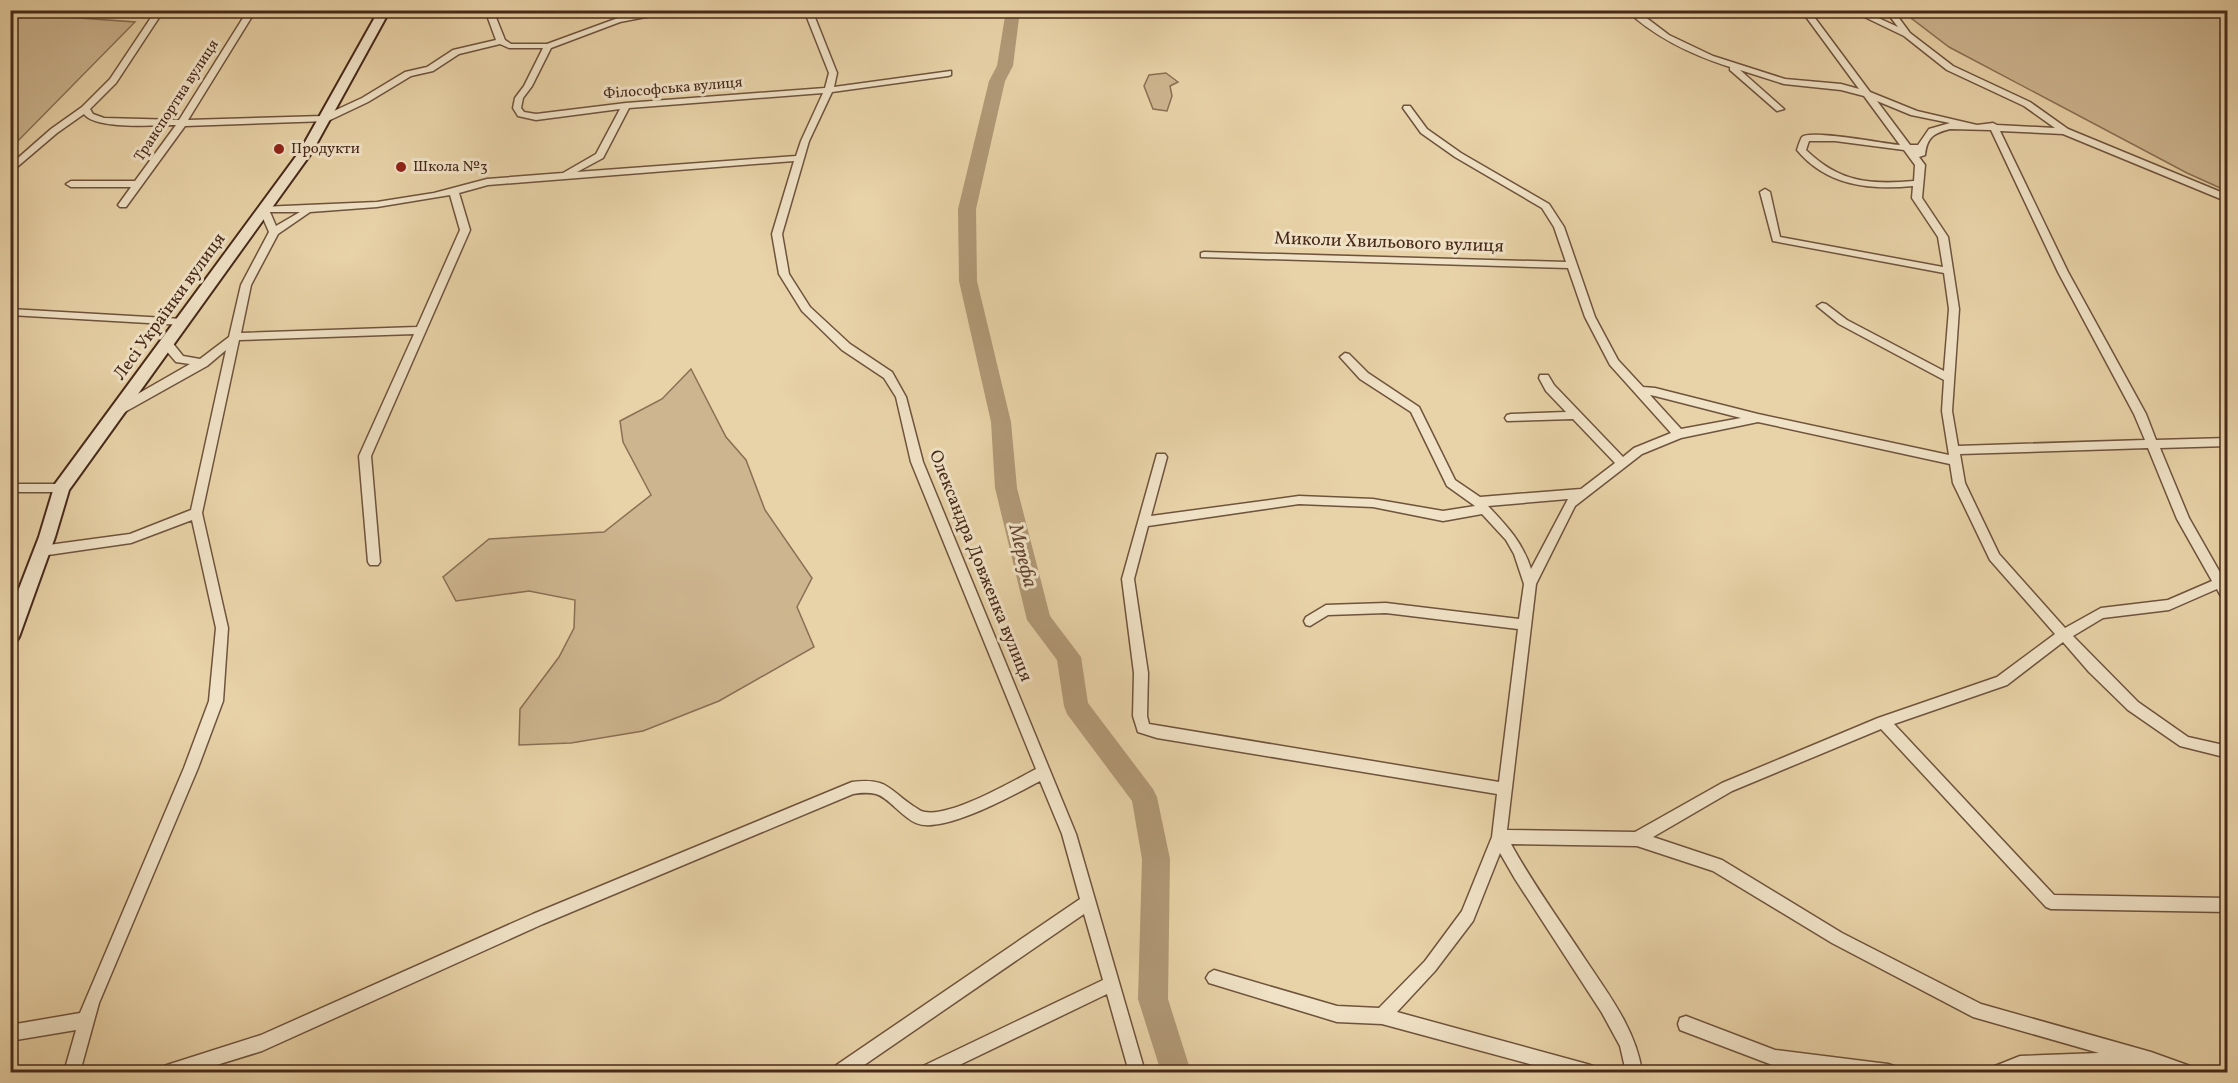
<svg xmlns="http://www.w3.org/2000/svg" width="2238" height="1083" viewBox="0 0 2238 1083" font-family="Vollkorn,serif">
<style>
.green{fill:#cdb58f;stroke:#8a6f54;stroke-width:1.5}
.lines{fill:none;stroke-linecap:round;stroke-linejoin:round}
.river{fill:#b19977;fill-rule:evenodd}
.street-casing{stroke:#6f533d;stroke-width:3}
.secondary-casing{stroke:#47291a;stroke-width:4}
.street{fill:#f0e2c6;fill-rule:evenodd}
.secondary{fill:#f0e2c6;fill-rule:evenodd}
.poi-dot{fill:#8f2418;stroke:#f0e2c6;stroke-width:2}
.labels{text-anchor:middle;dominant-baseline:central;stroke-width:6;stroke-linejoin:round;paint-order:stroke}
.far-street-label{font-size:15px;fill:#47291a;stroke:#f0e2c6}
.far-poi-label{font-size:15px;fill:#47291a;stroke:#f0e2c6;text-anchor:start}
.street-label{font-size:18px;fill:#47291a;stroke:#f0e2c6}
.water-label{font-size:20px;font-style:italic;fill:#624531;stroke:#f0e2c6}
</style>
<rect width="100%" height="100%" fill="#e8d2a7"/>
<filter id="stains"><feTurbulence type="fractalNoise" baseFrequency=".00333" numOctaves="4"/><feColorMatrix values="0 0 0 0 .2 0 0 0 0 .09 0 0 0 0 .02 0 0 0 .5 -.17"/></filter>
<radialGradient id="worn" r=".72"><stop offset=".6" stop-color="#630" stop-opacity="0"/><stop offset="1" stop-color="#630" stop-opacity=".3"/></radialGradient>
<g class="green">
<path d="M11 10 41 11 38 15 135 22 11 148Z"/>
<path d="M1905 11H2227V191L2187 173 1949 47 1907 15Z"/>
<path d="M1166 73 1178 82 1170 86 1172 96 1167 111 1153 109 1144 86 1149 75Z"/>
<path d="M691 369 726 437 746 460 765 510 812 578 797 607 814 647 719 701 643 731 571 743 519 745 520 709 559 657 574 628 575 600 529 591 456 601 443 577 489 539 604 532 651 495 623 442 620 421 662 399Z"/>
</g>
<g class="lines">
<path class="river" d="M1006 10H1020L1013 66 1005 81 976 209 977 281 1011 422 1017 488 1050 616 1081 657 1088 703 1153 789 1157 797 1170 859 1168 999 1191 1072H1161L1138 999 1142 859 1132 801 1067 714 1064 706 1057 660 1027 620 995 488 991 422 959 281 958 209 989 81 997 66Z"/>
<g class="street-casing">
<g id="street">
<path d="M156 10H164L116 83 90 109 93 114 104 118 179 120 248 10H256L188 120 323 116 362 98 405 72 427 67 453 50 496 40 485 10H493L505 40 511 44H547L618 18 661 10H682L620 22 551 48 532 86 523 98 521 108 524 112 536 114 626 103 825 88 829 73 804 10H812L837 73 834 87 951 71V75L948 76 832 92 809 141 782 234 789 274 810 307 850 344 892 372 906 397 923 462 1076 834 1145 1072H1129L1107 994 945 1072H921L923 1066 1103 980 1084 914 854 1072H833L835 1066 1080 899 1062 834 1040 781C1015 794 943 835 916 823 902 817 888 797 876 794 868 792 860 793 853 794L543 924 262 1051 194 1072H162L164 1066 170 1064 261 1035 533 914 852 782C887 778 887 788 913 806 917 808 921 812 925 812 951 817 1011 782 1036 769L911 462 896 397 884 378 842 350 802 311 779 274 772 234 794 161 488 185 459 193 470 230 371 456 380 562 378 565H370L368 562 359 456 414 334 239 340 202 513 228 628 223 701 198 768 99 1003 80 1072H64L76 1030 10 1041V1025L80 1013 184 768 209 701 216 628 192 520 131 543 41 556 37 554 35 551 37 548 41 546 130 534 191 510 226 350 207 366 123 413H115L114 410 115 407 190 364 176 362 163 347 162 344 163 341H171L183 356 200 359 229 337 241 285 269 232 259 209 261 207 377 202 434 193 487 179 563 173 596 154 620 109 536 120 518 116 513 108 515 98 524 86 543 48H509L500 44 459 54 433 71 411 76 368 102 328 121 185 126 126 207H120L118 205 131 187H71L66 184 71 181H135L176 125C156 125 95 130 84 114L57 133 10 173V165L51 129 82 107 110 79ZM823 93 801 141 796 156 577 172 603 158 629 108ZM450 195 460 230 417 327 241 333 251 285 278 234 310 212 377 207ZM270 212H300L276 226Z"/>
<path d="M1626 10H1636L1669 35 1713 56 1785 79 1841 84 1859 89 1801 10H1809L1870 92 1917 111 1977 125 1993 123 1997 125 2055 128 2024 106 1947 70 1904 36 1850 10H1861L1898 27 1885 10H1893L1910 33 1953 66 2030 102 2068 129 2228 195V202L2063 134 2000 131 2068 272 2146 414 2156 440 2228 438V446L2160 448 2189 518 2222 576 2228 574V603L2224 602 2217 589 2169 610 2103 618 2073 636 2138 702 2188 737 2228 746V758L2180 746 2128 710 2089 672 2063 642 2007 685 1894 724 2054 895 2228 898V912L2051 909 2046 907 1881 729 1732 791 1653 837 1722 860 1842 933 1981 1004 2151 1052 2190 1066 2192 1072H2163L2143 1066 2138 1068 1993 1072 1995 1066 2020 1056 2099 1053 1973 1017 1832 943 1713 871 1637 846 1511 844C1533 884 1560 921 1585 959 1609 995 1636 1030 1642 1072H1626L1620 1046 1602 1013 1515 879 1500 853 1473 921 1435 971 1397 1012 1587 1064 1593 1066 1595 1072H1559L1382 1024 1337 1022 1209 983 1206 978 1209 973 1214 970 1337 1006 1379 1008 1425 961 1462 911 1492 837 1497 794 1157 738 1138 732 1133 716 1134 673 1122 579 1157 454H1165L1167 457 1151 516 1299 496 1373 499 1443 511 1475 506 1447 486 1411 412 1360 379 1340 357 1345 353 1349 354 1368 373 1419 407 1455 480 1480 497 1581 489 1615 463 1573 419 1507 421 1505 418 1507 415 1511 414 1566 412 1546 391 1539 378 1540 375H1548L1554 385 1623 457 1634 448 1671 433 1610 365 1585 317 1568 268 1201 257V253L1204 252 1566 262 1554 227 1542 208 1455 157 1421 133 1403 108 1404 106H1410L1427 129 1461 153 1549 204 1564 227 1595 317 1618 360 1643 387 1655 388 1758 414 1949 455 1942 411 1944 380 1839 324 1817 306 1822 303 1826 304 1847 320 1944 371 1949 309 1944 273 1773 241 1760 192 1765 189 1770 192 1780 237 1943 267 1938 237 1912 198 1913 186C1869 190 1827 186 1797 150 1798 147 1800 140 1802 137 1810 129 1885 144 1900 145L1864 96 1841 90 1784 84 1740 70 1784 109 1777 111 1730 70V67C1692 55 1656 38 1626 10ZM1877 101 1911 115 1950 123 1929 129 1918 145H1910ZM1950 129 1991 130 2058 272 2134 414 2145 440 1958 446 1952 411 1959 309 1948 237 1922 198 1925 165 1919 157 1925 155C1927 137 1934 133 1950 129ZM1809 141H1835L1904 150 1915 165 1914 181C1869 185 1839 182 1806 150ZM1650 395 1655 396 1741 418 1681 429ZM1758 422 1950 464 1953 483 1990 560 2055 634 1997 677 1878 718 1722 783 1635 832 1507 830 1536 584 1575 506 1642 454 1681 438ZM2148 448 2177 519 2212 581 2168 600 2101 608 2065 628 1999 554 1965 483 1960 454ZM1568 499 1531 569C1523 543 1507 526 1488 506ZM1299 504 1373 507 1443 521 1482 514 1506 540 1514 554 1524 584 1519 619 1386 603 1326 605 1306 617 1304 621 1306 625 1310 626 1328 615 1386 613 1518 629 1499 782 1149 724 1147 716 1148 673 1134 579 1148 526Z"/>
<path d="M10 309 183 319 188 322 183 325 10 315Z"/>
<path d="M10 484H61L67 488 61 492H10Z"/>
<path d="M1686 1016 1775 1050 1888 1064 1894 1066 1896 1072H1827L1775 1066 1680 1030 1678 1024 1680 1018Z"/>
</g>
</g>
<g class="secondary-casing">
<path id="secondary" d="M379 10H390L312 152 69 490 55 537 19 637 16 642 10 644V612L39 537 55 484 300 151Z"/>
</g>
<use href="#street" class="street"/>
<use href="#secondary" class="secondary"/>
</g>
<g class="poi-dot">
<circle cx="279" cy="149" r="6"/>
<circle cx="401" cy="167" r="6"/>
</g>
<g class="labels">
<g class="far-street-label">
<text transform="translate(673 89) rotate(-5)">Філософська вулиця</text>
<text transform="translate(177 101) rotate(-57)">Транспортна вулиця</text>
</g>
<g class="far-poi-label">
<text x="291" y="149">Продукти</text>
<text x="413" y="167">Школа №3</text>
</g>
<g class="street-label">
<text transform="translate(1389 243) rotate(2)">Миколи Хвильового вулиця</text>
<text transform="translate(170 307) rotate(-54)">Лесі Українки вулиця</text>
<text transform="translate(980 566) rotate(68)">Олександра Довженка вулиця</text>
</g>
<g class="water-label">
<text transform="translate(1022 556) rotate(76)">Мерефа</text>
</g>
</g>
<rect width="2238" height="1083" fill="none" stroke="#e8d2a7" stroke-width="36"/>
<rect x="12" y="12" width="2214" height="1059" fill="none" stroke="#47291a" stroke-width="3"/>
<rect x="18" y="18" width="2202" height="1047" fill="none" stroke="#47291a" stroke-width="1.5"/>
<rect width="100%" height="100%" filter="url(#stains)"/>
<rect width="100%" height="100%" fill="url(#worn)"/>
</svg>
